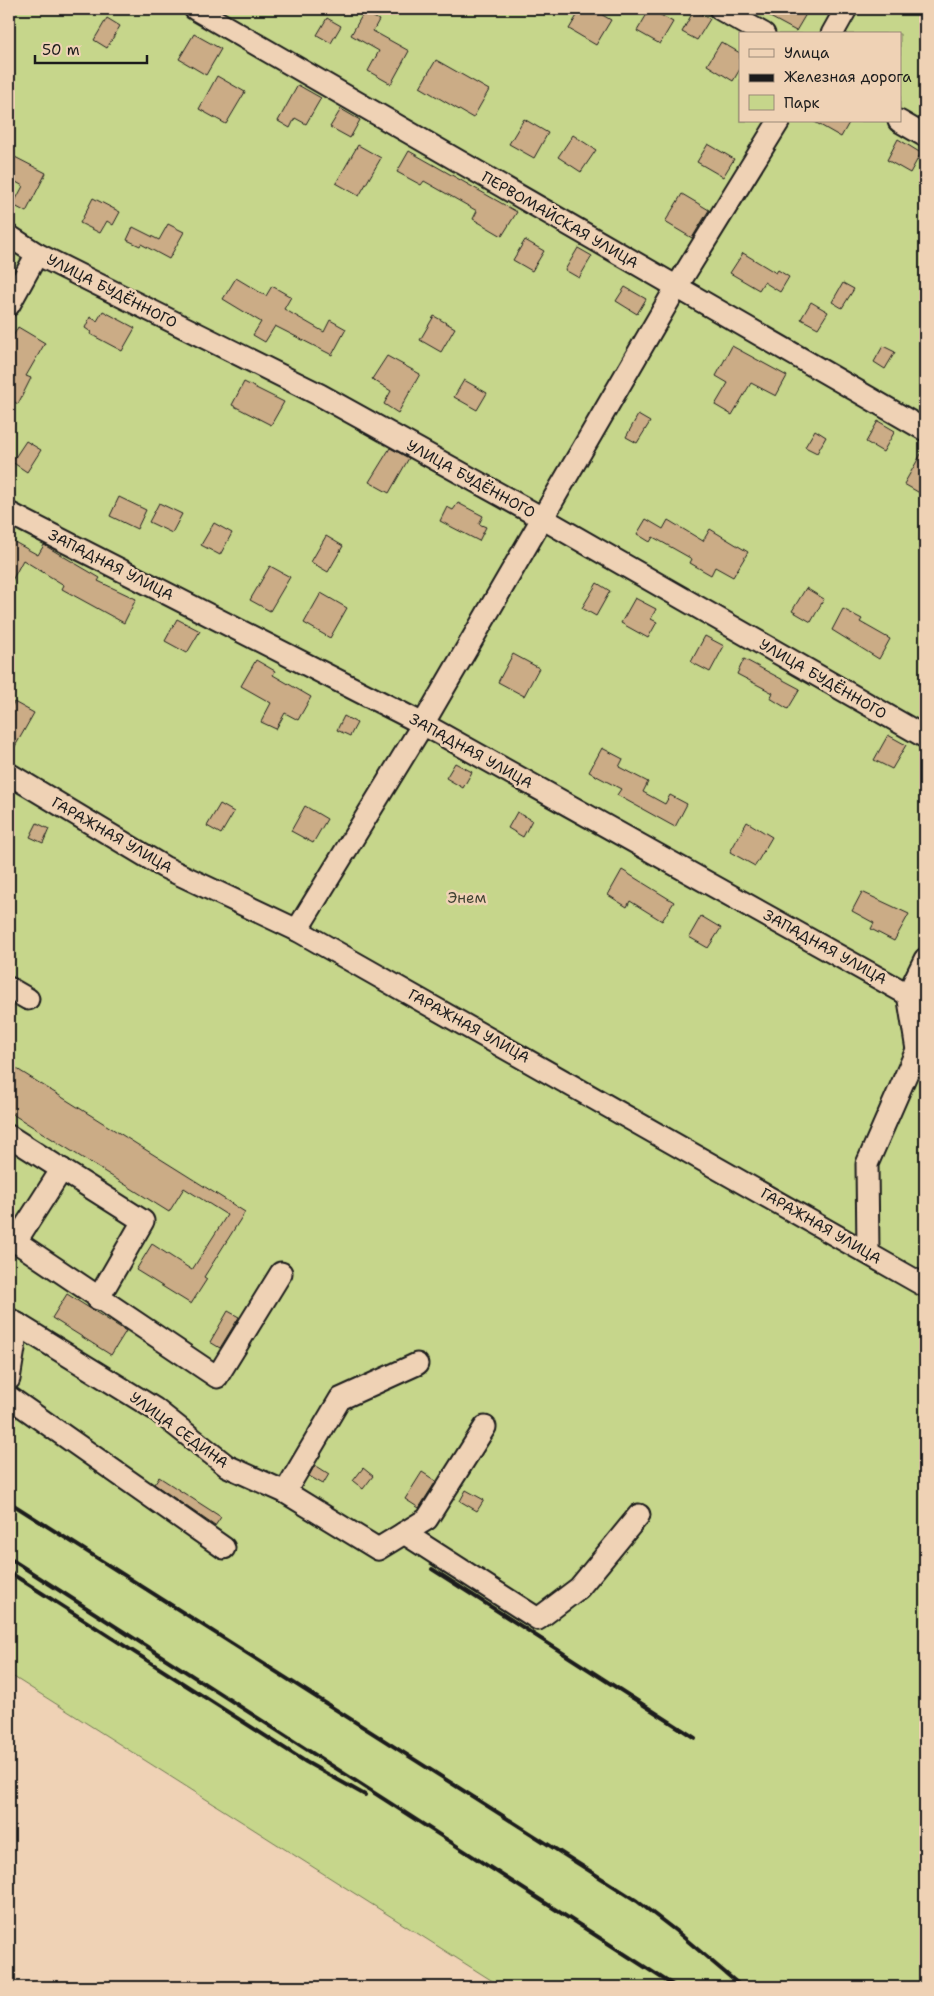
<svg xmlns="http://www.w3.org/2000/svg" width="934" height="1996" viewBox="0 0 934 1996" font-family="'Shantell Sans',sans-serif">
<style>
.green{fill:#c6d68b;stroke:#717954;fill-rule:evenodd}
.building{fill:#cbac86;stroke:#1c1c1c}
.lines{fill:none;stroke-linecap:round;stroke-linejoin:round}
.minor-casing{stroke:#1c1c1c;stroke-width:25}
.minor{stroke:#efd2b5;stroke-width:21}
.rail{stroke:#1c1c1c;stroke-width:4}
.labels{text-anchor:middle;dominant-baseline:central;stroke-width:5;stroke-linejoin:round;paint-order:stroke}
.street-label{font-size:15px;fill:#1c1c1c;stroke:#efd2b5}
.park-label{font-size:15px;fill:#3e4132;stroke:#efd2b5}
</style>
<rect width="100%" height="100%" fill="#efd2b5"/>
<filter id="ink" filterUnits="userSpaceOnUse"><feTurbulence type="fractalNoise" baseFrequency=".02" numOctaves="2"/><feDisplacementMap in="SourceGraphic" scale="10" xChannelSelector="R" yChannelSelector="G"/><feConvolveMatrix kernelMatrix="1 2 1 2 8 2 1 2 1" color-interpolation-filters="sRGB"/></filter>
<g filter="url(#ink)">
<path class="green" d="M9 9H925V1987H502L9 1674ZM740 34H900V121H740Z"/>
<g class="building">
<path d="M581 9H592L611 20 596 45 569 29Z"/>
<path d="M650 9 673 22 660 44 637 31Z"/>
<path d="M774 9H809L796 31 770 17Z"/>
<path d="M694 10 710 19 697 40 682 32Z"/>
<path d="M364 12 379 20 373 31 409 51 391 84 368 71 379 51 351 35Z"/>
<path d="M107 18 120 26 107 48 94 40Z"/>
<path d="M327 18 341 26 331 43 317 35Z"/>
<path d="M194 34 221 49 206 75 179 59Z"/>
<path d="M721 42 740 53V69L733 81 707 65Z"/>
<path d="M436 60 489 90 473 118 420 87Z"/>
<path d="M217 76 245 92 226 124 199 109Z"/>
<path d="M298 85 321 98 306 124 295 118 290 128 278 121Z"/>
<path d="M341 109 360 120 350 138 330 127Z"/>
<path d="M524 119 548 133 534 158 509 144Z"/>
<path d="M813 121H850L841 137Z"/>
<path d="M573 135 596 150 581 172 558 157Z"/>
<path d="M898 139 921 153 910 173 887 160Z"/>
<path d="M708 144 734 159 723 177 697 162Z"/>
<path d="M358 145 381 158 359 196 336 183Z"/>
<path d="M409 151 517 212 502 236 473 219 477 211 424 181 421 185 397 172Z"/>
<path d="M9 154 46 173 26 212 13 205 23 186 9 178Z"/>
<path d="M682 194 709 210 692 238 665 222Z"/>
<path d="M93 198 120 212 113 225 107 221 100 233 80 223Z"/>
<path d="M168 224 184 232 169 259 141 244 140 246 127 240 133 227 159 240Z"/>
<path d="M525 240 544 251 532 271 513 260Z"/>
<path d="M578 248 592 256 579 278 565 270Z"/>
<path d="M743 253 776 273 778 270 789 277 780 292 764 282 759 290 730 273Z"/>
<path d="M236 278 266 296 272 286 291 297 284 309 324 332 330 320 346 329 332 355 275 326 265 342 253 335 261 322 223 299Z"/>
<path d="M843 283 854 289 842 308 832 302Z"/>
<path d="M625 287 646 299 637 314 616 301Z"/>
<path d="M811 302 828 312 818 328 801 319Z"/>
<path d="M103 311 135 328 122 351 90 334 91 332 85 328 90 317 97 321Z"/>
<path d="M434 316 455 328 441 352 420 340Z"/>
<path d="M18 327 45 343 26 376 31 378 18 404 9 399V344Z"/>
<path d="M732 346 787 376 776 396 751 383 732 415 715 405 728 383 716 376Z"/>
<path d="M883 346 895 352 885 369 874 362Z"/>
<path d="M387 356 420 374 398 413 384 404 391 391 372 379Z"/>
<path d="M464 380 487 393 477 410 454 397Z"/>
<path d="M244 382 284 402 271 425 232 405Z"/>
<path d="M638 415 650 422 637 443 626 437Z"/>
<path d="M878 421 895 431 883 452 866 442Z"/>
<path d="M815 430 826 437 817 453 805 447Z"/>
<path d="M26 441 41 450 27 472 12 462Z"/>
<path d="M925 447V496L904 484Z"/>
<path d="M390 448 409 458 389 493 369 482Z"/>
<path d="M119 497 146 510 137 529 110 516Z"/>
<path d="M159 503 182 514 172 533 149 522Z"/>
<path d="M458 503 483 516 479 524 486 527 479 541 440 521 447 507 453 510Z"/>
<path d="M646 519 663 529 668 520 703 541 710 529 748 552 733 577 715 567 711 575 690 563 692 559 653 537 650 542 637 534Z"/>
<path d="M214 523 232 533 220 555 201 545Z"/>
<path d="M326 536 343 546 328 572 311 562Z"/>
<path d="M9 539 38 555 44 545 100 578 98 581 136 599 124 623 62 589 64 585 23 560 9 586Z"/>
<path d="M270 566 290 577 270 611 250 600Z"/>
<path d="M597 583 610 591 596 616 582 608Z"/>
<path d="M806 588 824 599 811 622 792 611Z"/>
<path d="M321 593 347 608 330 638 304 623Z"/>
<path d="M635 598 656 609 651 619 657 622 648 638 621 623Z"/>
<path d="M843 609 862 619 860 622 890 639 879 659 832 630Z"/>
<path d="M177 619 200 631 187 653 165 641Z"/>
<path d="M705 636 724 646 710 672 691 662Z"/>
<path d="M513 654 539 668 524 696 498 682Z"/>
<path d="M744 659 800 689 788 709 770 698 773 693 737 674Z"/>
<path d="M256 660 275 671 273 675 311 697 298 720 285 713 276 729 261 722 271 703 241 686Z"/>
<path d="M14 702 34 713 9 757V711Z"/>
<path d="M344 716 357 723 350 736 337 730Z"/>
<path d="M888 735 906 745 892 769 874 760Z"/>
<path d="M602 748 623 759 619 767 648 782 643 792 665 804 670 795 687 804 675 827 617 795 621 789 589 772Z"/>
<path d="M455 763 472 772 463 788 446 778Z"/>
<path d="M220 804 234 812 221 834 207 826Z"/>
<path d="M305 806 327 819 313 843 291 831Z"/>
<path d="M517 812 532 820 523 837 508 828Z"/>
<path d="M747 822 772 837 755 866 730 852Z"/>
<path d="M37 823 49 829 43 843 30 837Z"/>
<path d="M622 870 674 902 662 921 630 901 627 907 608 895Z"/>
<path d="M862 892 909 914 894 941 871 929 874 923 852 911Z"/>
<path d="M701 916 721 928 708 948 689 937Z"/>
<path d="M9 1064 245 1212 204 1277 207 1279 191 1304 136 1270 152 1244 192 1270 227 1215 184 1188 169 1212 9 1112Z"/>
<path d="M67 1294 126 1331 111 1355 52 1318Z"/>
<path d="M228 1311 239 1317 220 1348 210 1342Z"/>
<path d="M315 1465 329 1474 323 1484 309 1476Z"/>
<path d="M363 1468 373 1476 363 1489 353 1481Z"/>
<path d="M422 1472 436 1481 419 1508 405 1499Z"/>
<path d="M159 1477 221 1517 215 1526 154 1484Z"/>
<path d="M466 1490 484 1500 477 1511 460 1501Z"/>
</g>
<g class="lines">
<g class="minor-casing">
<g id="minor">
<path d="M195 9 925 430"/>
<path d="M720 9 764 34"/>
<path d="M832 34 846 9"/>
<path d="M899 121 925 136"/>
<path d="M9 236 37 254 320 395 542 518 925 737"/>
<path d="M9 305 37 254"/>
<path d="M9 513 423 724 925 1004"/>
<path d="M9 774 164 867 297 930 925 1286"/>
<path d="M297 930 423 724 676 288 779 121"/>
<path d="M9 988 28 999"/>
<path d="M9 1136 143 1221 98 1299"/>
<path d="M9 1237 217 1377 281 1273"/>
<path d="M16 1241 62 1169"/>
<path d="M868 1252 867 1164 917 1050 908 994 925 959"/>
<path d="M9 1319 155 1409 227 1466 285 1492 378 1549 427 1519 485 1427"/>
<path d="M9 1379 18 1324"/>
<path d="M9 1397 224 1548"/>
<path d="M285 1492 340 1399 417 1364"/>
<path d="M404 1533 538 1619 579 1588 639 1515"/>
</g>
</g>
<use href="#minor" class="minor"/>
<g class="rail">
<path d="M9 1502 637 1901 676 1931 742 1987"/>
<path d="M9 1558 676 1987"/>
<path d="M432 1569 695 1738"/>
<path d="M9 1572 306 1762 365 1795"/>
</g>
</g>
</g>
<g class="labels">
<g class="street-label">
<text transform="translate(560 220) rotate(30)">ПЕРВОМАЙСКАЯ УЛИЦА</text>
<text transform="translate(112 291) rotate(27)">УЛИЦА БУДЁННОГО</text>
<text transform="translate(471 479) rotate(29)">УЛИЦА БУДЁННОГО</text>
<text transform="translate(111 565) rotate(27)">ЗАПАДНАЯ УЛИЦА</text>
<text transform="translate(823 679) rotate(30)">УЛИЦА БУДЁННОГО</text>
<text transform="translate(471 751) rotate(29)">ЗАПАДНАЯ УЛИЦА</text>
<text transform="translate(112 835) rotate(30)">ГАРАЖНАЯ УЛИЦА</text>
<text transform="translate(825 947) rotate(29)">ЗАПАДНАЯ УЛИЦА</text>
<text transform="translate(469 1026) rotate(29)">ГАРАЖНАЯ УЛИЦА</text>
<text transform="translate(821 1226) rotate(30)">ГАРАЖНАЯ УЛИЦА</text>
<text transform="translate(179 1430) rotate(36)">УЛИЦА СЕДИНА</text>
</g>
<g class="park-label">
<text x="467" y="898">Энем</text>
</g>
</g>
<rect width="934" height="1996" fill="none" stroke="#efd2b5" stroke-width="30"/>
<rect x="15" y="15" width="904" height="1966" fill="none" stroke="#1c1c1c" stroke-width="2" filter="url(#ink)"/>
<rect x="739" y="32" width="162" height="90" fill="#efd2b5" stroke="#9b8978"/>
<rect x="749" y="49" width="25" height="8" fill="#efd2b5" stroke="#9b8978"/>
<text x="784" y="58" font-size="15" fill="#1c1c1c">Улица</text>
<rect x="749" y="74" width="25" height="8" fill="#1c1c1c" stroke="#9b8978"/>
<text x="784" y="82" font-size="15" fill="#1c1c1c">Железная дорога</text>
<rect x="749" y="95" width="25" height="15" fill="#c6d68b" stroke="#9b8978"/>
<text x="784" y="108" font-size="15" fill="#1c1c1c">Парк</text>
<path d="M35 55v8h112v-8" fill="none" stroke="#1c1c1c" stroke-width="2.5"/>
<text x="42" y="55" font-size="15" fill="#1c1c1c" stroke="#efd2b5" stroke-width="4" paint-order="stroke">50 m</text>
</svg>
